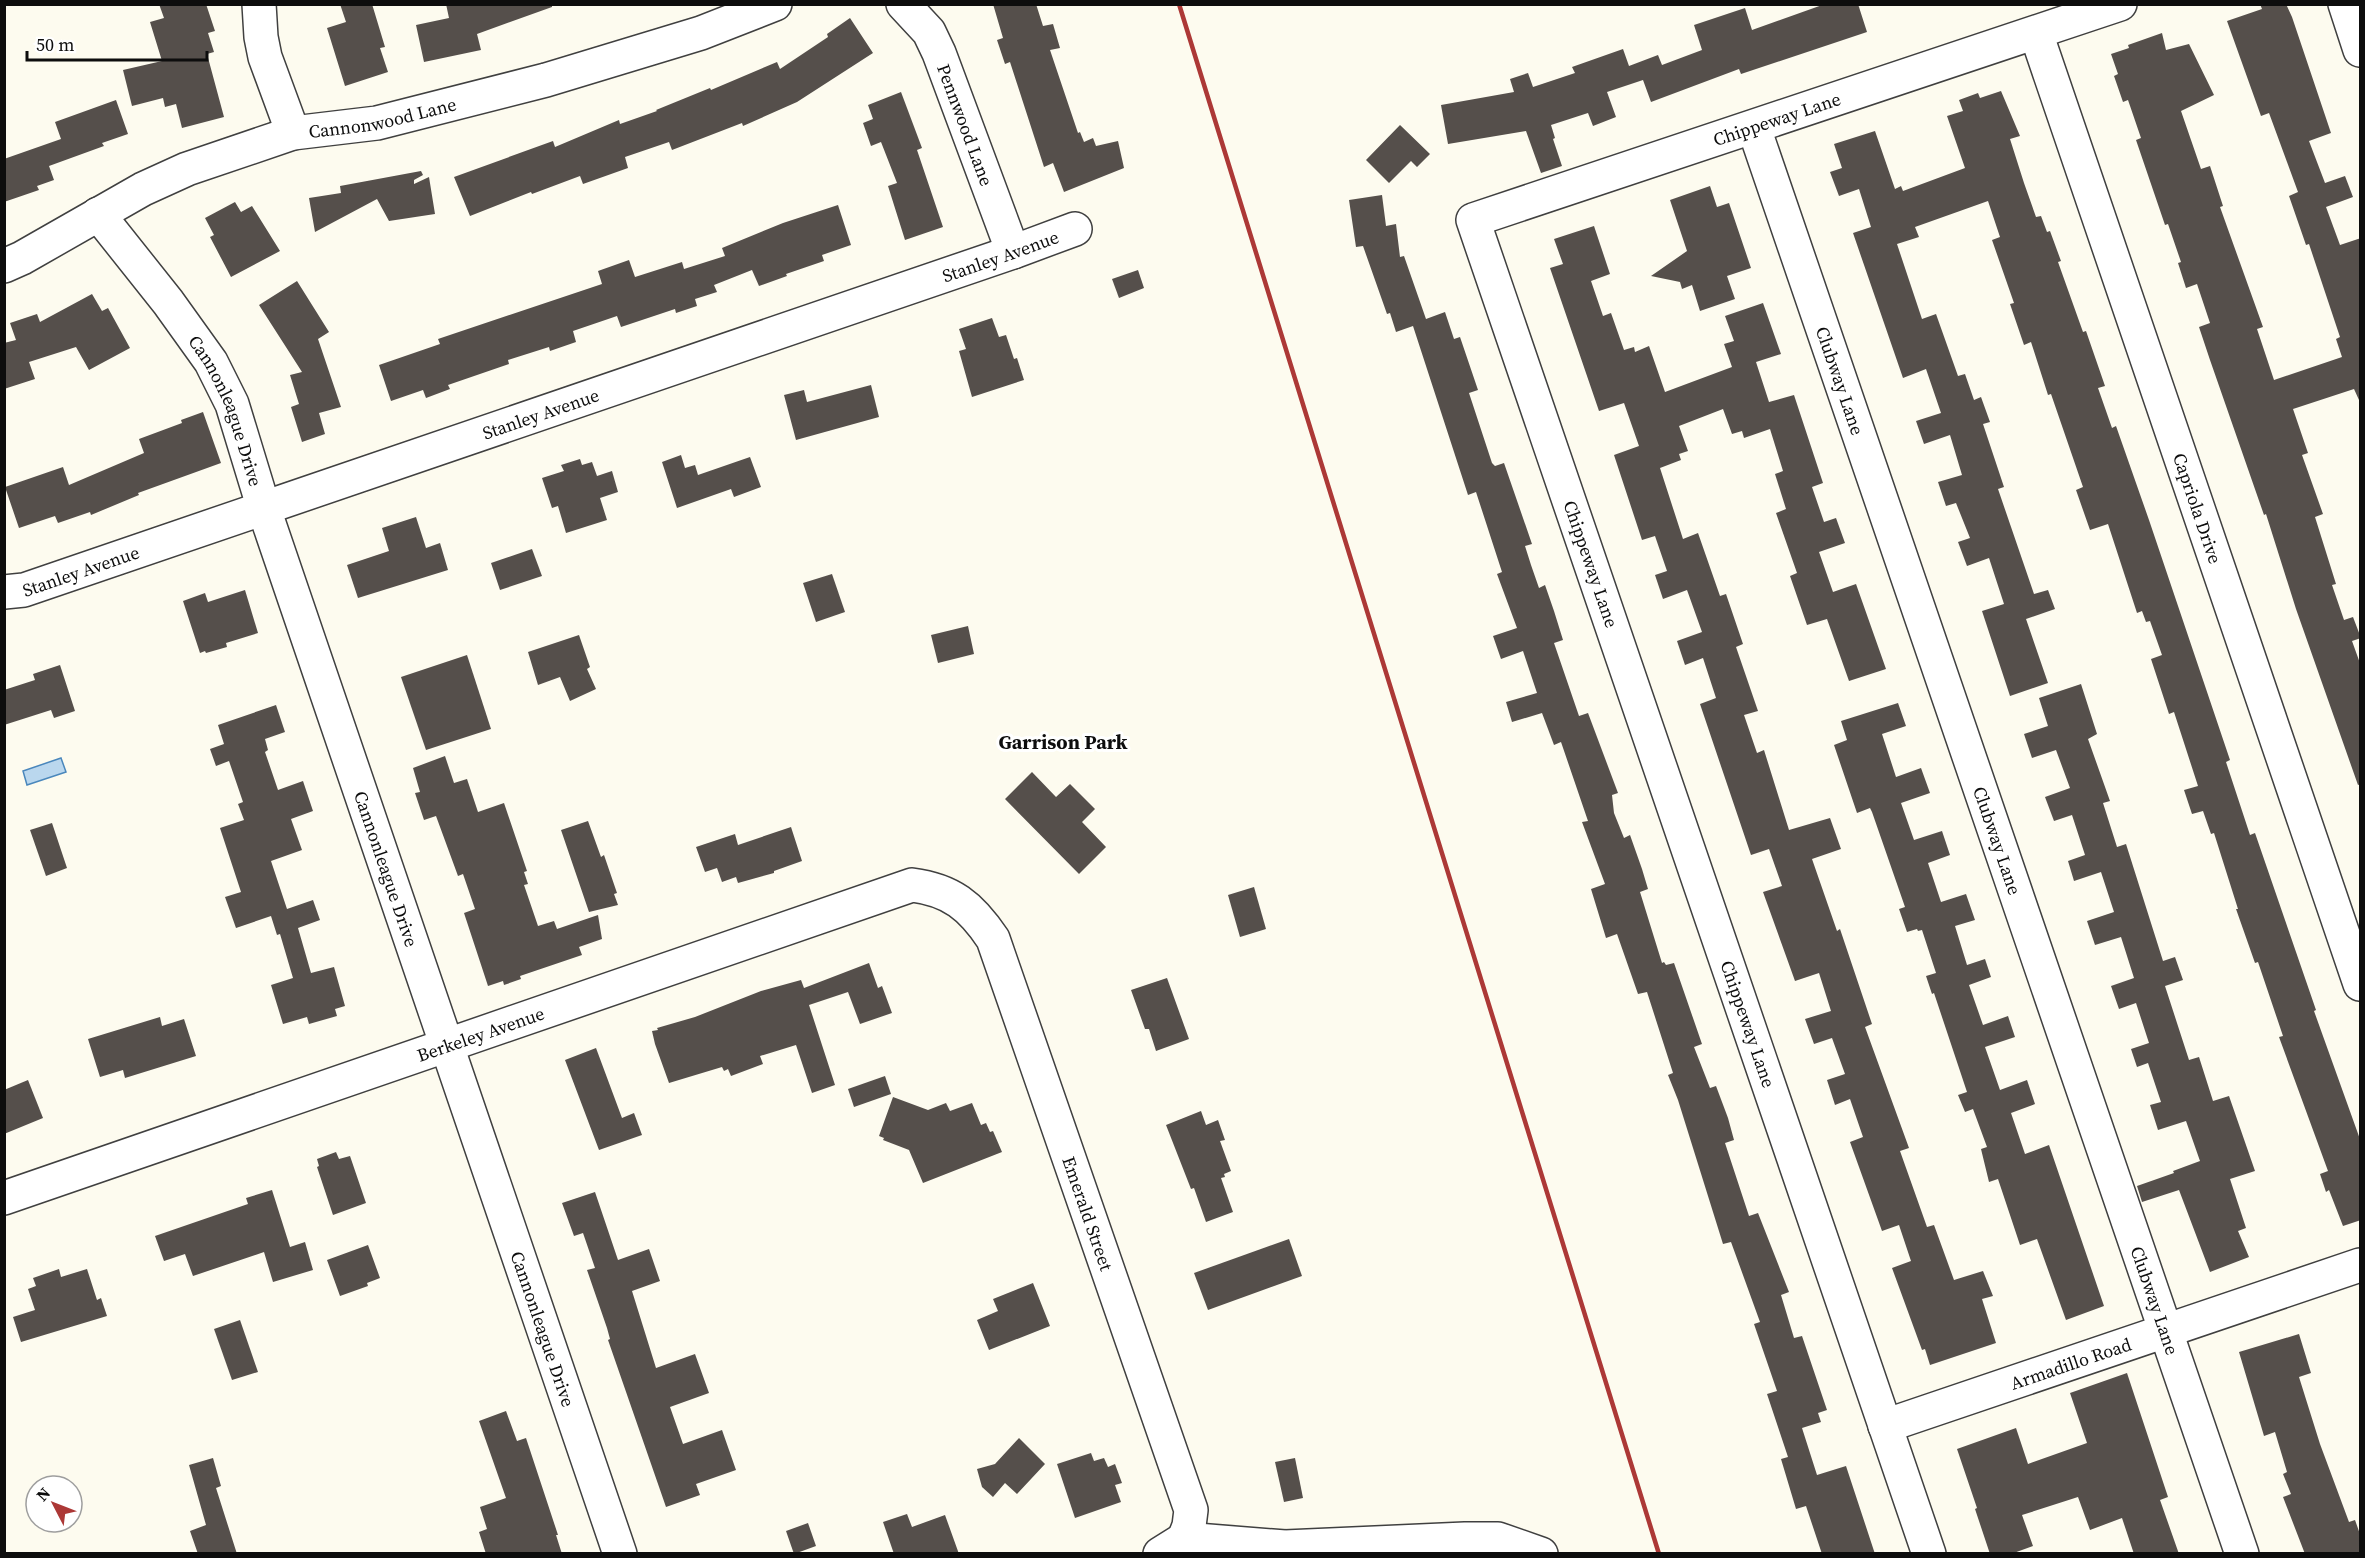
<svg xmlns="http://www.w3.org/2000/svg" width="2365" height="1558" viewBox="0 0 2365 1558" font-family="'Source Serif 4',serif">
<style>
.water{fill:#bad7ee;stroke:#4a87bc;stroke-width:1.5}
.building{fill:#554f4b}
.lines{fill:none;stroke-linecap:round;stroke-linejoin:round}
.minor-casing{stroke:#404040;stroke-width:36}
.minor{stroke:#fff;stroke-width:33}
.rail{stroke:#ac3836;stroke-width:4.5}
.labels{text-anchor:middle;dominant-baseline:central;stroke-width:6;stroke-linejoin:round;paint-order:stroke}
.street-label{font-size:18px;fill:#0d0d0d;stroke:#fff}
.neighbourhood-label{font-size:20px;font-weight:bold;fill:#0d0d0d;stroke:#fff}
</style>
<rect width="100%" height="100%" fill="#fdfbef"/>
<path class="water" d="M61 758 66 772 27 785 23 771Z"/>
<g class="building">
<path d="M159 4H206L215 31 208 33 214 52 207 54 224 117 182 128 176 104 165 107 163 98 132 106 123 70 162 61 150 22 164 18Z"/>
<path d="M340 4H372L385 47 380 48 388 72 345 86 327 28 346 22Z"/>
<path d="M446 4H552V7L477 34 481 50 424 62 416 25 449 18Z"/>
<path d="M993 4H1036L1043 26 1053 24 1060 48 1050 50 1078 133 1080 132 1084 142 1093 138 1096 146 1118 141 1124 168 1064 192 1053 163 1044 167 1010 62 1005 64 997 40 1003 38Z"/>
<path d="M1825 4H1858L1867 32 1741 74 1739 69 1651 102 1643 80 1607 92 1616 117 1593 126 1588 113 1551 125 1555 138 1553 139 1562 166 1541 173 1526 131 1448 144 1441 105 1514 92 1510 79 1528 73 1533 87 1575 73 1572 67 1623 49 1629 66 1658 55 1662 65 1702 50 1694 25 1745 8 1752 30Z"/>
<path d="M2260 4H2286L2292 17 2331 133 2309 141 2325 183 2345 176 2353 197 2326 207 2340 245 2361 238V400H2359L2354 389 2293 409 2308 453 2302 455 2323 514 2315 517 2336 584 2332 585 2344 620 2353 617 2361 638 2352 641 2361 666V784L2358 785 2296 609 2266 514 2264 515 2210 360 2199 327 2210 323 2197 284 2186 288 2178 263 2181 262 2168 224 2165 225 2136 140 2141 138 2128 100 2123 102 2114 76 2118 74 2111 54 2129 48 2128 45 2162 33 2166 50 2189 44 2214 95 2181 111 2201 169 2210 166 2223 206 2220 207 2263 327 2257 329 2274 380 2342 357 2336 339 2340 337 2309 244 2306 245 2289 196 2298 192 2269 113 2261 116 2227 21 2262 9Z"/>
<path d="M850 18 873 53 797 102 743 126 742 123 672 150 669 142 625 157 628 168 583 184 580 176 532 194 531 192 470 216 454 177 553 141 555 147 619 120 620 124 657 111 656 110 710 88 711 90 777 62 780 69 828 37 827 34Z"/>
<path d="M2001 91 2020 136 2010 139 2024 183 2036 217 2041 216 2047 232 2050 231 2061 261 2058 262 2083 332 2086 331 2105 386 2098 388 2112 428 2116 426 2149 520 2230 760 2226 762 2250 835 2255 833 2316 1010 2314 1011 2361 1142V1220L2343 1226 2329 1190 2326 1192 2320 1174 2328 1171 2279 1037 2283 1036 2258 962 2255 963 2236 909H2238L2214 833 2211 834 2203 811 2192 814 2184 790 2198 786 2174 712 2169 714 2151 659 2162 655 2150 621 2146 622 2142 611 2137 613 2108 524 2090 530 2076 490 2083 487 2051 394 2048 395 2031 342 2024 345 2010 304 2014 303 1992 240 2000 237 1988 201 1915 227 1919 237 1897 244 1922 319 1936 314 1958 376 1965 374 1974 400 1981 397 1990 422 1983 424 2004 487 1998 489 2034 594 2048 590 2055 609 2026 619 2048 683 2010 696 1982 611 2004 604 1989 558 1967 566 1958 542 1970 538 1956 503 1946 506 1938 482 1962 475 1950 435 1924 444 1916 421 1941 413 1926 369 1903 378 1853 233 1871 227 1859 189 1839 196 1830 172 1842 168 1834 144 1875 131 1895 189 1901 186 1903 191 1965 168 1947 116 1963 111 1959 100 1978 93 1980 98Z"/>
<path d="M901 92 922 148 917 150 943 227 905 240 888 186 897 183 881 142 871 146 863 123 873 119 868 105Z"/>
<path d="M116 100 128 134 102 143 104 146 49 166 54 180 37 186 39 190 4 202V159L61 139 55 122Z"/>
<path d="M1400 125 1430 154 1417 167 1411 161 1389 183 1366 160Z"/>
<path d="M421 171 423 175 414 180V184L429 177 435 214 389 221 377 199 315 232 309 198 341 193 340 186Z"/>
<path d="M1710 186 1717 207 1729 203 1751 268 1727 276 1735 299 1700 311 1692 285 1682 289 1680 282 1651 276 1687 251 1670 200Z"/>
<path d="M1382 195 1386 226 1396 224 1400 257 1404 256 1426 319 1445 312 1454 339 1460 337 1478 390 1469 393 1492 463 1495 466 1504 463 1532 544 1525 546 1531 565 1539 588 1545 585 1554 611 1563 640 1554 643 1579 716 1588 713 1618 793 1612 795 1614 813 1624 838 1630 835 1642 869 1648 889 1640 892 1662 963 1664 962 1666 965 1674 963 1702 1044 1694 1047 1710 1088 1716 1086 1728 1118 1734 1140 1725 1143 1749 1216 1758 1213 1789 1292 1781 1295 1794 1338 1802 1336 1827 1410 1818 1413 1821 1422 1802 1428 1817 1475 1846 1466 1875 1554H1822L1806 1506 1796 1509 1781 1459 1788 1457 1767 1394 1777 1391 1754 1324 1760 1322 1731 1242 1723 1244 1678 1100 1668 1075 1673 1073 1647 992 1638 994 1617 934 1606 938 1591 889 1605 884 1582 822 1588 821 1561 742 1554 745 1542 713 1512 722 1506 702 1537 693 1523 651 1501 659 1493 636 1517 628 1497 574 1502 572 1476 492 1468 495 1413 326 1396 332 1390 313 1387 314 1363 246 1356 247 1349 200Z"/>
<path d="M235 202 241 212 252 206 280 251 231 277 210 237 214 235 205 218Z"/>
<path d="M838 205 851 245 822 255 824 261 786 274 787 276 759 286 752 270 714 285 717 292 695 299 697 306 676 313 675 309 621 327 617 316 573 331 576 342 550 351 549 347 508 360 509 364 448 385 450 389 426 398 423 390 391 401 379 365 440 344 438 339 602 284 598 271 629 260 635 277 682 262 684 269 725 256 722 248 783 223Z"/>
<path d="M1594 226 1610 274 1591 281 1603 316 1611 313 1624 350 1634 347 1635 352 1649 346 1665 392 1732 367 1724 344 1734 341 1725 316 1763 303 1781 354 1756 362 1769 402 1794 395 1823 483 1812 487 1824 522 1836 518 1845 543 1819 552 1833 592 1856 584 1886 669 1849 681 1827 619 1807 625 1790 576 1797 573 1776 513 1786 509 1775 474 1783 471 1770 429 1744 438 1742 431 1732 434 1723 409 1679 426 1688 451 1679 454 1681 460 1660 468 1683 539 1698 533 1720 596 1726 594 1743 644 1736 647 1758 711 1744 715 1757 753 1764 750 1789 830 1830 818 1841 849 1812 859 1837 931 1840 929 1872 1024 1865 1027 1909 1148 1900 1151 1927 1227 1934 1225 1954 1280 1983 1271 1993 1296 1982 1299 1996 1343 1930 1365 1925 1349 1922 1350 1892 1268 1911 1261 1899 1225 1882 1231 1850 1142 1863 1137 1850 1099 1835 1105 1827 1080 1845 1074 1832 1038 1814 1044 1805 1019 1831 1011 1819 973 1795 981 1763 892 1782 886 1769 849 1751 855 1700 704 1716 698 1703 658 1685 665 1677 641 1702 632 1687 590 1663 599 1655 575 1667 571 1655 536 1642 540 1614 455 1639 446 1624 403 1599 411 1550 268 1563 264 1554 239Z"/>
<path d="M1138 270 1144 288 1119 298 1112 279Z"/>
<path d="M297 281 329 332 318 339 341 407 319 413 325 434 302 442 291 407 299 404 290 375 302 372 259 305Z"/>
<path d="M92 294 102 311 108 308 130 348 89 370 76 347 29 362 35 379 4 389V343L16 340 10 323 37 314 40 322Z"/>
<path d="M992 318 999 337 1006 335 1014 359 1017 358 1024 380 972 397 959 351 966 349 959 329Z"/>
<path d="M871 385 879 417 796 440 784 395 804 390 807 402Z"/>
<path d="M203 412 221 463 138 493 139 495 91 515 90 512 58 523 55 516 19 528 5 487 63 467 69 485 144 453 139 439 182 423 181 420Z"/>
<path d="M681 455 685 468 695 465 698 475 750 457 761 487 734 497 731 489 677 508 662 462Z"/>
<path d="M580 459 582 465 592 462 597 476 612 471 618 492 600 498 607 520 566 533 558 506 552 508 542 478 564 471 561 465Z"/>
<path d="M416 517 426 548 440 543 448 570 358 598 347 565 389 551 382 528Z"/>
<path d="M532 549 542 576 500 590 491 563Z"/>
<path d="M832 574 845 612 816 622 803 583Z"/>
<path d="M245 590 258 633 226 643 227 647 206 653 205 651 200 653 183 601 205 593 208 602Z"/>
<path d="M968 626 974 654 938 663 931 635Z"/>
<path d="M579 635 590 667 587 669 596 689 570 701 560 677 538 685 528 652Z"/>
<path d="M467 655 491 729 426 750 401 677Z"/>
<path d="M60 665 75 711 54 718 51 710 4 725V690L35 680 33 674Z"/>
<path d="M2081 684 2097 734 2088 739 2110 801 2103 803 2117 847 2126 844 2163 961 2175 957 2183 980 2165 986 2189 1060 2199 1057 2213 1101 2229 1096 2255 1171 2230 1179 2246 1228 2238 1231 2249 1257 2210 1272 2179 1190 2142 1202 2137 1186 2174 1173 2173 1171 2200 1161 2186 1121 2158 1130 2150 1105 2161 1102 2148 1063 2137 1067 2131 1049 2149 1043 2136 1003 2119 1009 2111 986 2134 978 2121 937 2095 945 2087 921 2114 912 2101 872 2074 881 2068 861 2085 855 2072 815 2054 821 2045 797 2070 788 2056 750 2032 758 2024 734 2048 726 2039 698Z"/>
<path d="M1898 703 1906 726 1882 734 1896 777 1921 768 1930 793 1901 803 1914 840 1942 831 1950 855 1928 863 1941 902 1966 894 1975 920 1955 926 1967 965 1985 959 1991 977 1969 985 1983 1025 2008 1016 2015 1037 1985 1047 2000 1090 2027 1080 2035 1104 2011 1113 2025 1154 2049 1145 2104 1306 2066 1320 2037 1239 2020 1245 1998 1179 1989 1182 1981 1149 1987 1147 1973 1109 1965 1112 1958 1095 1967 1092 1934 993 1932 994 1926 976 1936 973 1922 930 1918 931 1917 929 1907 932 1899 909 1905 907 1872 812 1870 808 1857 813 1834 745 1847 740 1841 721Z"/>
<path d="M276 705 285 732 265 739 268 750 265 752 278 790 303 781 313 811 291 819 302 850 271 861 287 909 313 900 320 920 298 928 311 973 334 967 345 1006 335 1009 337 1016 309 1024 307 1017 283 1024 271 985 293 978 280 934 277 935 271 916 236 928 225 897 241 892 220 828 244 820 238 804 243 802 229 761 216 766 210 749 224 744 218 725Z"/>
<path d="M445 756 454 783 467 779 478 812 504 803 527 871 524 872 528 884 524 885 538 926 554 921 557 929 598 915 602 939 579 947 582 955 520 976 521 979 504 985 503 981 488 986 464 913 475 909 463 874 458 876 436 816 424 820 415 793 420 792 413 768Z"/>
<path d="M1032 772 1056 797 1070 784 1095 809 1082 822 1106 847 1079 874 1005 799Z"/>
<path d="M588 821 601 857 604 855 617 893 614 894 618 905 589 912 561 830Z"/>
<path d="M52 823 67 868 46 876 30 830Z"/>
<path d="M791 827 802 861 774 871V873L738 883 736 877 722 882 717 868 705 872 696 847 735 834 738 845Z"/>
<path d="M1254 887 1266 929 1240 937 1228 895Z"/>
<path d="M869 963 878 988 882 986 892 1013 860 1024 848 992 809 1005 835 1085 812 1093 796 1045 760 1056 763 1064 731 1076 728 1069 724 1071 722 1067 669 1083 655 1044 652 1031 658 1030 657 1028 695 1017 761 991 801 980 804 988Z"/>
<path d="M1167 978 1189 1039 1156 1051 1149 1029H1145L1131 990Z"/>
<path d="M160 1017 162 1026 184 1019 196 1056 125 1078 123 1070 100 1077 88 1039Z"/>
<path d="M596 1048 622 1118 634 1113 642 1135 599 1150 565 1060Z"/>
<path d="M885 1076 891 1094 854 1107 848 1089Z"/>
<path d="M28 1080 43 1118 4 1134V1090Z"/>
<path d="M893 1097 928 1110 946 1103 950 1111 972 1103 981 1125 986 1123 990 1132 993 1131 1002 1152 923 1183 909 1150 883 1140 884 1138 879 1136Z"/>
<path d="M1201 1111 1206 1125 1218 1120 1225 1140 1220 1141 1231 1171 1224 1174 1225 1177 1221 1178 1233 1212 1206 1222 1194 1188 1191 1189 1166 1125Z"/>
<path d="M336 1152 339 1159 350 1156 366 1203 333 1215 317 1167 319 1166 317 1159Z"/>
<path d="M272 1190 290 1247 305 1242 313 1270 273 1282 264 1252 193 1276 185 1254 164 1261 155 1236 248 1204 246 1198Z"/>
<path d="M595 1192 618 1260 649 1249 660 1281 632 1291 656 1368 695 1354 709 1393 670 1407 683 1444 722 1430 736 1470 696 1484 700 1495 666 1507 608 1340 610 1339 607 1328 587 1270 595 1268 583 1233 574 1236 562 1203Z"/>
<path d="M1289 1239 1302 1276 1208 1310 1194 1273Z"/>
<path d="M368 1245 380 1278 367 1283 368 1286 340 1296 327 1260Z"/>
<path d="M59 1269 61 1277 87 1269 97 1300 101 1298 107 1316 21 1342 13 1317 35 1310 28 1289 36 1286 33 1278Z"/>
<path d="M1033 1283 1050 1326 989 1350 977 1320 998 1311 993 1299Z"/>
<path d="M240 1320 258 1372 232 1380 214 1329Z"/>
<path d="M2299 1334 2311 1373 2299 1377 2320 1444 2349 1522 2355 1520 2361 1537V1554H2305L2283 1497 2291 1494 2283 1474 2287 1472 2275 1432 2264 1436 2239 1352Z"/>
<path d="M2127 1373 2168 1497 2160 1500 2179 1554H2134L2122 1518 2090 1530 2078 1497 2022 1515 2033 1546 2011 1554H1990L1975 1509 1977 1508 1957 1449 2016 1428 2028 1464 2087 1443 2070 1393Z"/>
<path d="M506 1411 517 1441 526 1438 558 1535H556L562 1554H486L479 1532 487 1529 480 1507 506 1498 479 1421Z"/>
<path d="M1019 1438 1045 1464 1017 1494 1005 1483 993 1497 982 1487 977 1469 995 1464Z"/>
<path d="M1091 1453 1094 1461 1104 1458 1108 1467 1115 1464 1122 1483 1115 1485 1121 1502 1075 1518 1057 1464Z"/>
<path d="M213 1458 221 1486 216 1488 237 1554H198L190 1531 206 1525 189 1465Z"/>
<path d="M1295 1458 1303 1498 1284 1502 1275 1462Z"/>
<path d="M907 1514 912 1527 945 1515 959 1554H894L883 1522Z"/>
<path d="M808 1523 816 1546 794 1554 786 1531Z"/>
</g>
<g class="lines">
<g class="minor-casing">
<g id="minor">
<path d="M259 4 261 37 265 57 293 133"/>
<path id="s1" d="M903 4 929 32 939 53 1013 252"/>
<path d="M2345 4 2360 50"/>
<path id="s2" d="M2036 33 2360 984"/>
<path id="s3" d="M1754 128 2242 1554"/>
<path id="s4" d="M98 214 168 302 211 362 232 404 264 509 620 1554"/>
<path id="s5" d="M4 266 22 258 143 189 187 169 293 133 377 123 546 80 701 33 775 4"/>
<path id="s6" d="M4 592 24 590 1013 252 1075 229"/>
<path id="s7" d="M4 1198 912 885C951 890 971 906 993 939L1191 1510 1189 1526 1184 1539"/>
<path id="s8" d="M1885 1426 2360 1265"/>
<path d="M1160 1554 1184 1539 1285 1547 1465 1539H1498L1541 1554"/>
<path id="s9" d="M1929 1554 1473 220 2120 4"/>
</g>
</g>
<use href="#minor" class="minor"/>
<path class="rail" d="M1179 4 1659 1554"/>
</g>
<g class="labels">
<g class="street-label">
<text stroke="none"><textPath href="#s5" startOffset="410">Cannonwood Lane</textPath></text>
<text stroke="none"><textPath href="#s9" startOffset="1730">Chippeway Lane</textPath></text>
<text stroke="none"><textPath href="#s1" startOffset="138">Pennwood Lane</textPath></text>
<text stroke="none"><textPath href="#s6" startOffset="1052">Stanley Avenue</textPath></text>
<text stroke="none"><textPath href="#s3" startOffset="267">Clubway Lane</textPath></text>
<text stroke="none"><textPath href="#s4" startOffset="237">Cannonleague Drive</textPath></text>
<text stroke="none"><textPath href="#s6" startOffset="566">Stanley Avenue</textPath></text>
<text stroke="none"><textPath href="#s2" startOffset="502">Capriola Drive</textPath></text>
<text transform="translate(1591 564) rotate(71)">Chippeway Lane</text>
<text stroke="none"><textPath href="#s6" startOffset="80">Stanley Avenue</textPath></text>
<text stroke="none"><textPath href="#s3" startOffset="753">Clubway Lane</textPath></text>
<text stroke="none"><textPath href="#s4" startOffset="723">Cannonleague Drive</textPath></text>
<text transform="translate(1748 1024) rotate(71)">Chippeway Lane</text>
<text stroke="none"><textPath href="#s7" startOffset="504">Berkeley Avenue</textPath></text>
<text stroke="none"><textPath href="#s7" startOffset="1352">Emerald Street</textPath></text>
<text stroke="none"><textPath href="#s3" startOffset="1239">Clubway Lane</textPath></text>
<text stroke="none"><textPath href="#s4" startOffset="1209">Cannonleague Drive</textPath></text>
<text stroke="none"><textPath href="#s8" startOffset="196">Armadillo Road</textPath></text>
</g>
<g class="neighbourhood-label">
<text x="1063" y="742">Garrison Park</text>
</g>
</g>
<rect width="2365" height="1558" fill="none" stroke="#0d0d0d" stroke-width="12"/>
<g transform="translate(54 1504) rotate(312)"><circle r="28" fill="#ffffff" stroke="#9e9e9e" stroke-width="1.5"/>
<path d="M0-4.5L10 22L0 15L-10 22Z" fill="#ac3836"/>
<text y="-9" font-size="16" font-weight="bold" text-anchor="middle" fill="#0d0d0d">N</text>
</g>
<path d="M27 51v9h180v-9" fill="none" stroke="#0d0d0d" stroke-width="3"/>
<text x="36" y="51" font-size="18" fill="#0d0d0d" stroke="#ffffff" stroke-width="4.5" paint-order="stroke">50 m</text>
</svg>
